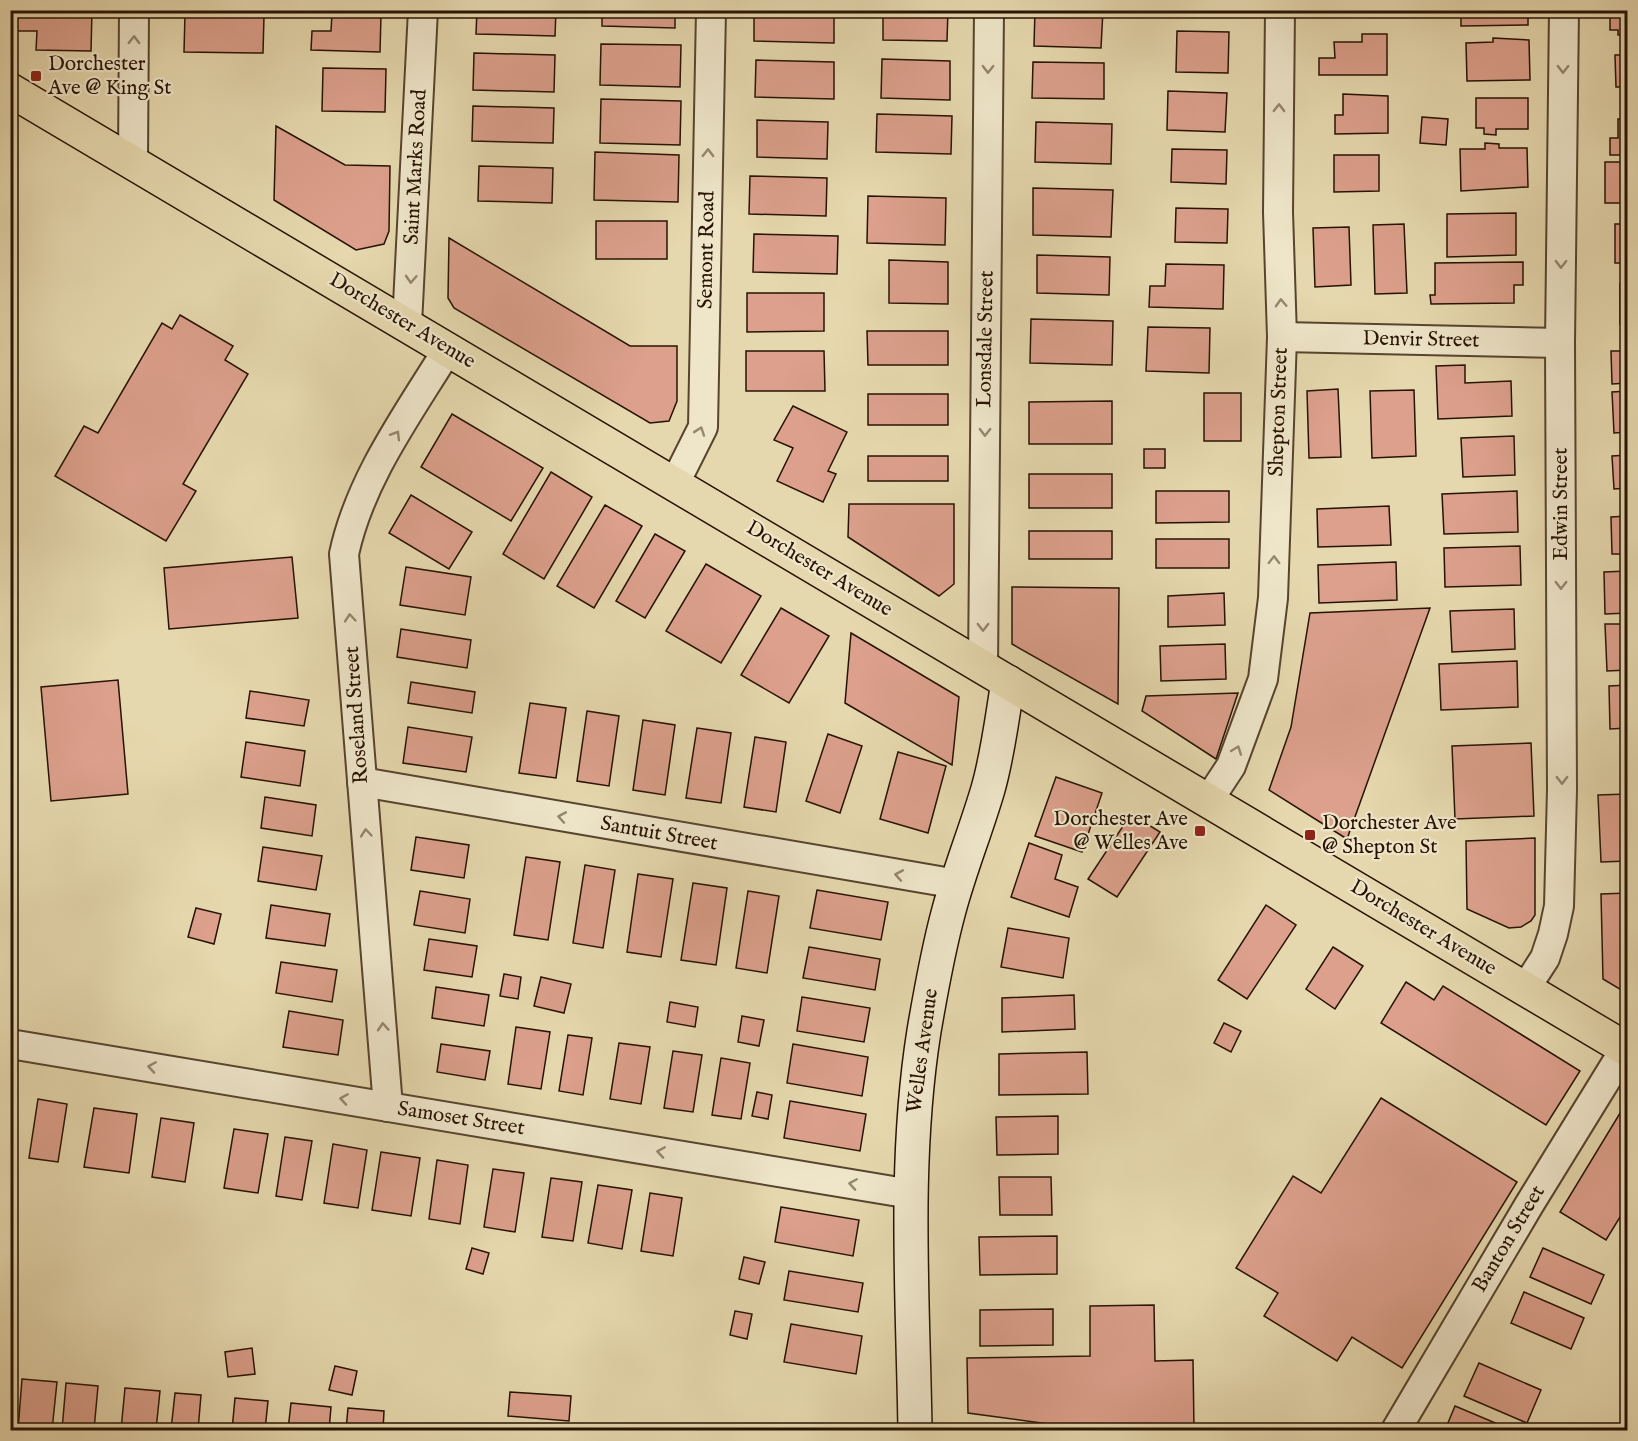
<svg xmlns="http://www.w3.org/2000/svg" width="1638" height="1441" viewBox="0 0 1638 1441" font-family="'IM FELL English',serif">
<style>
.building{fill:#dca08c;stroke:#271303;stroke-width:1.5}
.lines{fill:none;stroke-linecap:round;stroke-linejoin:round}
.street-casing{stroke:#57442e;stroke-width:32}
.secondary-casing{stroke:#271303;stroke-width:36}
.primary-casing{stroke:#271303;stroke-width:36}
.street{stroke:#efe6ca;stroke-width:28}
.secondary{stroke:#efe6ca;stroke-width:33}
.primary{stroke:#e6d8ae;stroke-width:33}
.oneway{stroke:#958770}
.poi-dot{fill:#8f2418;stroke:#efe6ca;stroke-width:2}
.labels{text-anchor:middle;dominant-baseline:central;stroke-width:4.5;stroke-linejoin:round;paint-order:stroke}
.poi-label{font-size:21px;fill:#271303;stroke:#efe6ca;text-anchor:start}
.street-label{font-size:21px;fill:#271303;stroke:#efe6ca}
</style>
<rect width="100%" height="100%" fill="#e6d8ae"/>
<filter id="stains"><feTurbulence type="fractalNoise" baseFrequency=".00333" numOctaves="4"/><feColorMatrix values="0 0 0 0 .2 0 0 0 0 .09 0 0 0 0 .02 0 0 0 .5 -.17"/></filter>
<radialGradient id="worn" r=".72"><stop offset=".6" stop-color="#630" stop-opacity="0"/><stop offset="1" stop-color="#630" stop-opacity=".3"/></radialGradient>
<g class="building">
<path d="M10 10H92L91 51 36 50 37 31H10Z"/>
<path d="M477 10H556L555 36 476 34Z"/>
<path d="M602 10H675V28L602 26Z"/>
<path d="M754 10H834V43L754 41Z"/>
<path d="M883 10H948L947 41 883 40Z"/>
<path d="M1035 10H1103L1101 48 1034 46Z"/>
<path d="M1165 10H1245V14L1165 12Z"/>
<path d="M1461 10H1528V25L1461 26Z"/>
<path d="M1618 10H1628V34L1618 35V30H1610V12Z"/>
<path d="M332 13 381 15 380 52 311 50 312 31H331Z"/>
<path d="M185 14 264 16 263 53 184 52Z"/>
<path d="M1177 31 1229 32 1228 73 1176 72Z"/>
<path d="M1362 34H1387V75H1319V58H1335L1334 42H1362Z"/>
<path d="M1493 38 1529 40 1530 80 1467 81 1466 43 1493 42Z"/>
<path d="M601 44 681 45 680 87 600 85Z"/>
<path d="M474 53 555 55 554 92 473 90Z"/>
<path d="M1615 55H1628V87H1616Z"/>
<path d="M882 59 950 61V100L881 98Z"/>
<path d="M756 60 834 62V99L755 97Z"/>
<path d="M1033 62 1104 63V99L1032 98Z"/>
<path d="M323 68 386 69 385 112 322 111Z"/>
<path d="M1168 91 1227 93 1225 132 1167 130Z"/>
<path d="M1343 94 1388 96V133L1335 134V115H1343Z"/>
<path d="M1476 98H1528V129H1496V135L1484 134V128H1476Z"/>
<path d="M601 99 681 101 680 145 600 143Z"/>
<path d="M473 106 554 108 553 143 472 141Z"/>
<path d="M877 114 952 116 951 154 876 152Z"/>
<path d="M1422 117 1448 119 1446 145 1420 143Z"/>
<path d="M1618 119H1628V155H1610V138H1618Z"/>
<path d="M757 120 828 122 827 159 757 157Z"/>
<path d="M1036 122 1112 124 1111 164 1035 162Z"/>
<path d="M276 126 345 165 390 166 389 231 384 244 356 250 274 200Z"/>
<path d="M1485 143 1499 144V148H1527L1528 187 1461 191 1460 149H1485Z"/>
<path d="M1172 149 1227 150 1226 184 1171 182Z"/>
<path d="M595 152 679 155 678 202 594 200Z"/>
<path d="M1334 155H1379V191L1334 192Z"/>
<rect x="1605" y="162" width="23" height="41"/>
<path d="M479 166 553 168 552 203 478 201Z"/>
<path d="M750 176 827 178 826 216 749 214Z"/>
<path d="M1033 188 1113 190 1111 237 1033 235Z"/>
<path d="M868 196 946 198 945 245 867 243Z"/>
<path d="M1176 208 1228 209 1227 243 1175 242Z"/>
<path d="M1516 213V255L1447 257V214Z"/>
<rect x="596" y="221" width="71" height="38"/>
<path d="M1404 224 1407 293 1375 294 1373 225Z"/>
<rect x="1615" y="224" width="13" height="39"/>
<path d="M1349 227 1351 285 1315 287 1313 228Z"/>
<path d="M754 234 838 236 837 274 753 272Z"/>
<path d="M449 238 630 346H677V401L669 421 650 423 454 308 448 298Z"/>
<path d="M1037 255 1110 257 1109 295 1037 293Z"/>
<path d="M889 260 948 262V304L889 303Z"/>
<path d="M1523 262V285H1514V303L1431 304 1430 295H1435V263Z"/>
<path d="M1166 264 1224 265 1223 309 1149 307 1150 286H1165Z"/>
<rect x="1620" y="284" width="8" height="40"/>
<path d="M747 293H824V331L747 332Z"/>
<path d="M180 315 233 346 225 360 248 374 183 484 196 491 166 541 55 476 84 426 98 433 162 323 172 329Z"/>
<path d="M1031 319 1113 321 1112 365 1030 363Z"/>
<path d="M1148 327 1210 328 1209 373 1146 371Z"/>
<path d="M867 331H948V365H868Z"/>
<path d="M746 351H824L825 391H746Z"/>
<path d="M1611 351H1628V383L1612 384Z"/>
<path d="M1465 365V383L1511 381 1512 416 1438 419 1436 366Z"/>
<path d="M1338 389 1341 457 1309 458 1307 391Z"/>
<path d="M1414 390 1416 456 1372 458 1370 391Z"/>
<path d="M1628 391V432L1614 433 1612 392Z"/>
<rect x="1204" y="393" width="37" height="48"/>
<rect x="868" y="394" width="80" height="31"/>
<path d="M1112 401V444H1029V402Z"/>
<path d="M793 406 847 432 828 471 836 474 823 502 777 481 793 448 774 440Z"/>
<path d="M452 414 543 468 511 521 421 467Z"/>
<path d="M1514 436 1515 475 1463 477 1461 438Z"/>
<rect x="1144" y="449" width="21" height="19"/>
<path d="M1628 455V488L1614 489 1612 456Z"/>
<rect x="868" y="456" width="80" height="25"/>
<path d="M551 472 592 497 544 579 503 554Z"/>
<rect x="1029" y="474" width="83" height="34"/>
<path d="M1156 491H1229V522L1156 523Z"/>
<path d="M1517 491 1518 532 1444 534 1442 494Z"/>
<path d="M411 495 472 532 449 569 389 533Z"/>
<path d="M849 504H954V584L939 596 848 537Z"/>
<path d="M605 505 642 526 594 608 557 586Z"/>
<path d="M1389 506 1391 545 1318 547 1317 509Z"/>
<path d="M1628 516V554H1612L1611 517Z"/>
<rect x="1029" y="531" width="83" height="28"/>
<path d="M655 534 685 551 645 618 616 601Z"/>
<rect x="1156" y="539" width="73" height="29"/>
<path d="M1520 546 1521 585 1445 587 1444 548Z"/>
<path d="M292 557 298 618 169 629 164 568Z"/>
<path d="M1396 562 1397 600 1319 603 1318 565Z"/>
<path d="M706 564 761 596 721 663 666 631Z"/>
<path d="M406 567 471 577 465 615 400 605Z"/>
<path d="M1628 571V613L1605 614 1604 572Z"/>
<path d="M1012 587 1119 588 1118 704 1012 644Z"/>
<path d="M1224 593 1225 625 1168 627V596Z"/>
<path d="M781 608 829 636 789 703 741 675Z"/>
<path d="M1430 608 1347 839 1269 790 1291 727 1310 613Z"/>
<path d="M1514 609 1515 649 1452 652 1450 611Z"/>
<path d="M1605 624H1628V670L1607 671Z"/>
<path d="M401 629 471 640 467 668 397 657Z"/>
<path d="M851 633 959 697 952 765 845 703Z"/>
<path d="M1225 644 1226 679 1161 681 1160 646Z"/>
<path d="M1517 661 1518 707 1441 710 1439 664Z"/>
<path d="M118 680 128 794 51 801 41 687Z"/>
<path d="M411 682 475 692 472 713 408 703Z"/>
<path d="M1628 685V728L1610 729 1609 686Z"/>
<path d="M250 691 309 700 304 726 246 718Z"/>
<path d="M1238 693 1216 759 1142 711 1146 696Z"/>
<path d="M530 703 566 708 556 778 519 773Z"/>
<path d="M587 711 619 716 609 786 577 781Z"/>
<path d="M643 720 675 725 665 795 633 790Z"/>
<path d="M408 727 472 737 466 772 403 763Z"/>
<path d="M697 728 731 733 721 803 686 798Z"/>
<path d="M828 734 862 746 840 813 806 801Z"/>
<path d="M755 737 786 742 776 812 744 807Z"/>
<path d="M246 742 305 751 300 786 241 777Z"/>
<path d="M1531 743 1534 816 1455 819 1452 746Z"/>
<path d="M898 752 946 766 928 833 880 819Z"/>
<path d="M1056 777 1102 793 1082 852 1035 836Z"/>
<path d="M1628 794V861L1601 862 1598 795Z"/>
<path d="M265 797 316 805 312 836 261 828Z"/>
<path d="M1131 814 1160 832 1117 897 1088 879Z"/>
<path d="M416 837 469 845 464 878 411 870Z"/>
<path d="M1535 838V915L1531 921 1521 927 1509 928 1467 909 1466 841Z"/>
<path d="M1029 843 1062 855 1055 879 1078 887 1069 917 1011 897Z"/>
<path d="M263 847 322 856 316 890 258 881Z"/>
<path d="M526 857 560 862 548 940 514 935Z"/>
<path d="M585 865 615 870 603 948 573 943Z"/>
<path d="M638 874 673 879 661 957 627 952Z"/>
<path d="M693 883 727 888 716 965 681 960Z"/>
<path d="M817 890 888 902 881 940 810 928Z"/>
<path d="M420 891 470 899 465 933 414 925Z"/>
<path d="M748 891 779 896 767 973 736 968Z"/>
<path d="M1628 893V994L1603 979 1601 894Z"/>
<path d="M271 905 330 914 325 946 266 938Z"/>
<path d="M1266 905 1296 925 1247 999 1218 980Z"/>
<path d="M196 908 221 914 214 944 188 937Z"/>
<path d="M1008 928 1069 938 1063 978 1001 967Z"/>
<path d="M429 939 477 946 472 977 424 970Z"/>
<path d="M809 947 880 959 875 990 803 978Z"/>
<path d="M1333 947 1363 966 1335 1009 1306 989Z"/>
<path d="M281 962 337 970 332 1002 276 993Z"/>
<path d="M504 974 521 977 518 999 500 996Z"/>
<path d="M541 977 571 984 564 1013 534 1006Z"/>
<path d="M1406 982 1434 1000 1443 986 1580 1071 1546 1125 1381 1023Z"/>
<path d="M436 987 489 995 484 1026 432 1018Z"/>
<path d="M1074 995 1075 1029 1002 1032V998Z"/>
<path d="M802 997 870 1008 864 1042 797 1031Z"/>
<path d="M670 1002 698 1007 695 1027 667 1022Z"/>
<path d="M289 1011 343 1020 338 1055 283 1047Z"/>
<path d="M742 1016 764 1020 759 1046 738 1042Z"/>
<path d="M1224 1023 1241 1031 1231 1052 1214 1043Z"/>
<path d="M516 1027 550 1032 541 1089 508 1084Z"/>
<path d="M568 1035 592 1038 583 1095 559 1091Z"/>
<path d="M619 1043 650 1047 641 1104 610 1099Z"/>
<path d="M441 1044 490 1051 485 1080 437 1072Z"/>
<path d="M793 1044 868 1057 862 1096 787 1083Z"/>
<path d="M673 1051 702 1055 693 1112 664 1108Z"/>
<path d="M1087 1052 1088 1094 999 1095V1054Z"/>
<path d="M721 1058 750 1063 741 1119 712 1115Z"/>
<path d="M757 1092 772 1095 768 1119 752 1116Z"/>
<path d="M1381 1098 1517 1182 1402 1368 1352 1337 1337 1361 1264 1316 1278 1293 1236 1268 1293 1176 1321 1193Z"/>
<path d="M38 1099 67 1104 58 1162 29 1158Z"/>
<path d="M1628 1100V1204L1606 1240 1560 1212Z"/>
<path d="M790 1101 866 1114 860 1151 784 1138Z"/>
<path d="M94 1108 137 1114 129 1173 84 1167Z"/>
<path d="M1058 1116V1154L997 1155 996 1117Z"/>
<path d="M161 1118 194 1123 185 1182 152 1177Z"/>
<path d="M234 1129 268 1134 258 1193 224 1188Z"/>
<path d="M285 1137 312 1141 302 1200 276 1196Z"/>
<path d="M333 1144 367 1150 358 1208 324 1203Z"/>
<path d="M381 1152 420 1158 411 1216 372 1210Z"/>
<path d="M437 1160 468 1165 460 1224 429 1219Z"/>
<path d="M493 1169 524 1173 515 1232 484 1227Z"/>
<path d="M999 1177H1051L1052 1215H1000Z"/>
<path d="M551 1178 582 1182 573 1241 542 1237Z"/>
<path d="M598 1185 632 1190 622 1249 588 1243Z"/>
<path d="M650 1193 682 1198 673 1256 641 1251Z"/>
<path d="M781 1207 859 1220 853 1256 775 1242Z"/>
<path d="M1057 1236V1274L980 1275 979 1237Z"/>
<path d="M472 1248 489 1253 483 1274 466 1269Z"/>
<path d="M1543 1248 1604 1275 1591 1304 1530 1277Z"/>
<path d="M744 1257 765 1262 759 1284 739 1279Z"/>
<path d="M789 1271 863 1283 858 1312 784 1300Z"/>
<path d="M1524 1292 1584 1318 1571 1349 1511 1323Z"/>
<path d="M1154 1305 1155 1361 1193 1360 1194 1430H1092L968 1413 967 1358 1090 1356V1306Z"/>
<path d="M1053 1309V1345L980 1346V1310Z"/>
<path d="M735 1311 752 1314 747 1339 730 1335Z"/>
<path d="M791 1324 862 1336 856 1374 784 1362Z"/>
<path d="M252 1348 255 1374 228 1377 225 1352Z"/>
<path d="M1479 1363 1541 1390 1527 1423 1464 1396Z"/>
<path d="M335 1366 357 1371 352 1395 329 1390Z"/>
<path d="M22 1379 57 1382 52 1430H18Z"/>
<path d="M66 1383 98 1386 94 1430H62Z"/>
<path d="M125 1388 160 1391 156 1430H121Z"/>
<path d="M510 1392 571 1396 569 1421 508 1416Z"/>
<path d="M175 1393 201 1395 198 1430H171Z"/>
<path d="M235 1398 268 1401 265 1430H232Z"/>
<path d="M291 1403 331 1407 329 1430H288Z"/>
<path d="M1455 1406 1512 1430H1445Z"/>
<path d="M348 1408 384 1411 383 1430H346Z"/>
<path d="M393 1426 428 1427 427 1430H393Z"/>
<path d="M710 1426H751V1430H711Z"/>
</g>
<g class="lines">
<g class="street-casing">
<g id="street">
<path d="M133 162 134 10"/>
<path d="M407 324 423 10"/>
<path d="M1282 337 1560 343"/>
<path d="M675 483 703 427 711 10"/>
<path d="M983 667 989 10"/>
<path d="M362 782 957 884"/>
<path d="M1208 801 1231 766 1263 679 1273 598 1282 337 1278 212 1280 10"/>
<path d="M1525 989 1545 958 1553 934 1559 906 1562 790 1560 343 1564 10"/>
<path d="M10 1044 911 1194"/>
<path d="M388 1107 344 554C360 479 408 414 448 349"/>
<path d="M1396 1430 1529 1205 1625 1049"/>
</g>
</g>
<g class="secondary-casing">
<path id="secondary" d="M915 1430C913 1297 903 1163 924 1031 931 990 938 950 949 910 960 869 976 830 988 789 998 754 1002 718 1008 682"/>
</g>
<g class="primary-casing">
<path id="primary" d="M10 90 1628 1050"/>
</g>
<use href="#street" class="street"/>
<use href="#secondary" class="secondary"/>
<use href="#primary" class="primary"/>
</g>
<defs><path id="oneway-chevron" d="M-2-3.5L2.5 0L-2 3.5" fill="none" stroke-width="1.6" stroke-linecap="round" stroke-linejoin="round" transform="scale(1.5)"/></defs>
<g class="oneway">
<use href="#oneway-chevron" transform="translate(134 40) rotate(-89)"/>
<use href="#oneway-chevron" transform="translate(988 69) rotate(91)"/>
<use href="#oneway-chevron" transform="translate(1563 69) rotate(91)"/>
<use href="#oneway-chevron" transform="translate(1279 108) rotate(-89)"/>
<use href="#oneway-chevron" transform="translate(708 153) rotate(-89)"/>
<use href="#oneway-chevron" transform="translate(1561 264) rotate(91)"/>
<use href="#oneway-chevron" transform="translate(411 279) rotate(93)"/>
<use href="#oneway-chevron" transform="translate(1281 303) rotate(-92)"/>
<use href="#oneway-chevron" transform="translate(700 431) rotate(-71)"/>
<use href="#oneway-chevron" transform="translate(985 432) rotate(91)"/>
<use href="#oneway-chevron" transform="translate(396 435) rotate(-59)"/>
<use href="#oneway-chevron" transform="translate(1274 560) rotate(-89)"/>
<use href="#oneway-chevron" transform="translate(1561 585) rotate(90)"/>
<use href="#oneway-chevron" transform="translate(350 618) rotate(-95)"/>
<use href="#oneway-chevron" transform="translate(983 627) rotate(90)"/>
<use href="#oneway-chevron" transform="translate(1237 750) rotate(-70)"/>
<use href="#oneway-chevron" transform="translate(1562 780) rotate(90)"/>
<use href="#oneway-chevron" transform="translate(562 817) rotate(-170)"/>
<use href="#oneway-chevron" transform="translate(366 833) rotate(-95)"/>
<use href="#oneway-chevron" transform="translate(899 875) rotate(-170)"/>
<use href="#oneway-chevron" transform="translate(383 1027) rotate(-94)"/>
<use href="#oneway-chevron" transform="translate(152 1067) rotate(-171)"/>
<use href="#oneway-chevron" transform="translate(344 1099) rotate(-171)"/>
<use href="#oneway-chevron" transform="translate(661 1152) rotate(-171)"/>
<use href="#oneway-chevron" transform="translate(853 1184) rotate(-171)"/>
</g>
<g class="poi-dot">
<rect x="30" y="70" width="12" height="12" rx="3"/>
<rect x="1194" y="825" width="12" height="12" rx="3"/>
<rect x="1304" y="829" width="12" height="12" rx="3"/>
</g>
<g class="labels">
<g class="poi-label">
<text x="48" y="64">Dorchester<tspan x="48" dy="24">Ave @ King St</tspan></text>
<text x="1188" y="819" text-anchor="end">Dorchester Ave<tspan x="1188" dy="24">@ Welles Ave</tspan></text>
<text x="1322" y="823">Dorchester Ave<tspan x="1322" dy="24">@ Shepton St</tspan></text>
</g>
<g class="street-label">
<text transform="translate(416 167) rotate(-87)">Saint Marks Road</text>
<text transform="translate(707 250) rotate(-89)">Semont Road</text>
<text transform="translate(402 321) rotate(31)">Dorchester Avenue</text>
<text transform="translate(986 339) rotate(-89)">Lonsdale Street</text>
<text transform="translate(1421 340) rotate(1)">Denvir Street</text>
<text transform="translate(1279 412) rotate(-88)">Shepton Street</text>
<text transform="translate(1561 504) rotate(-90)">Edwin Street</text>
<text transform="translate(819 569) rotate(31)">Dorchester Avenue</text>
<text transform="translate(357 715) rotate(-94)">Roseland Street</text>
<text transform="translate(659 834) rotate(10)">Santuit Street</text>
<text transform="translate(1423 928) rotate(31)">Dorchester Avenue</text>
<text transform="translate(923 1051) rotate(-82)">Welles Avenue</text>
<text transform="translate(461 1119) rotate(9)">Samoset Street</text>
<text transform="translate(1509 1239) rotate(-59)">Banton Street</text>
</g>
</g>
<rect width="1638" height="1441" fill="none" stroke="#e6d8ae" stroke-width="36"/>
<rect x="12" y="12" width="1614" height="1417" fill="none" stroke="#271303" stroke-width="3"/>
<rect x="18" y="18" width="1602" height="1405" fill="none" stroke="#271303" stroke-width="1.5"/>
<rect width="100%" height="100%" filter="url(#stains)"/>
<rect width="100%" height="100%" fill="url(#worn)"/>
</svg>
